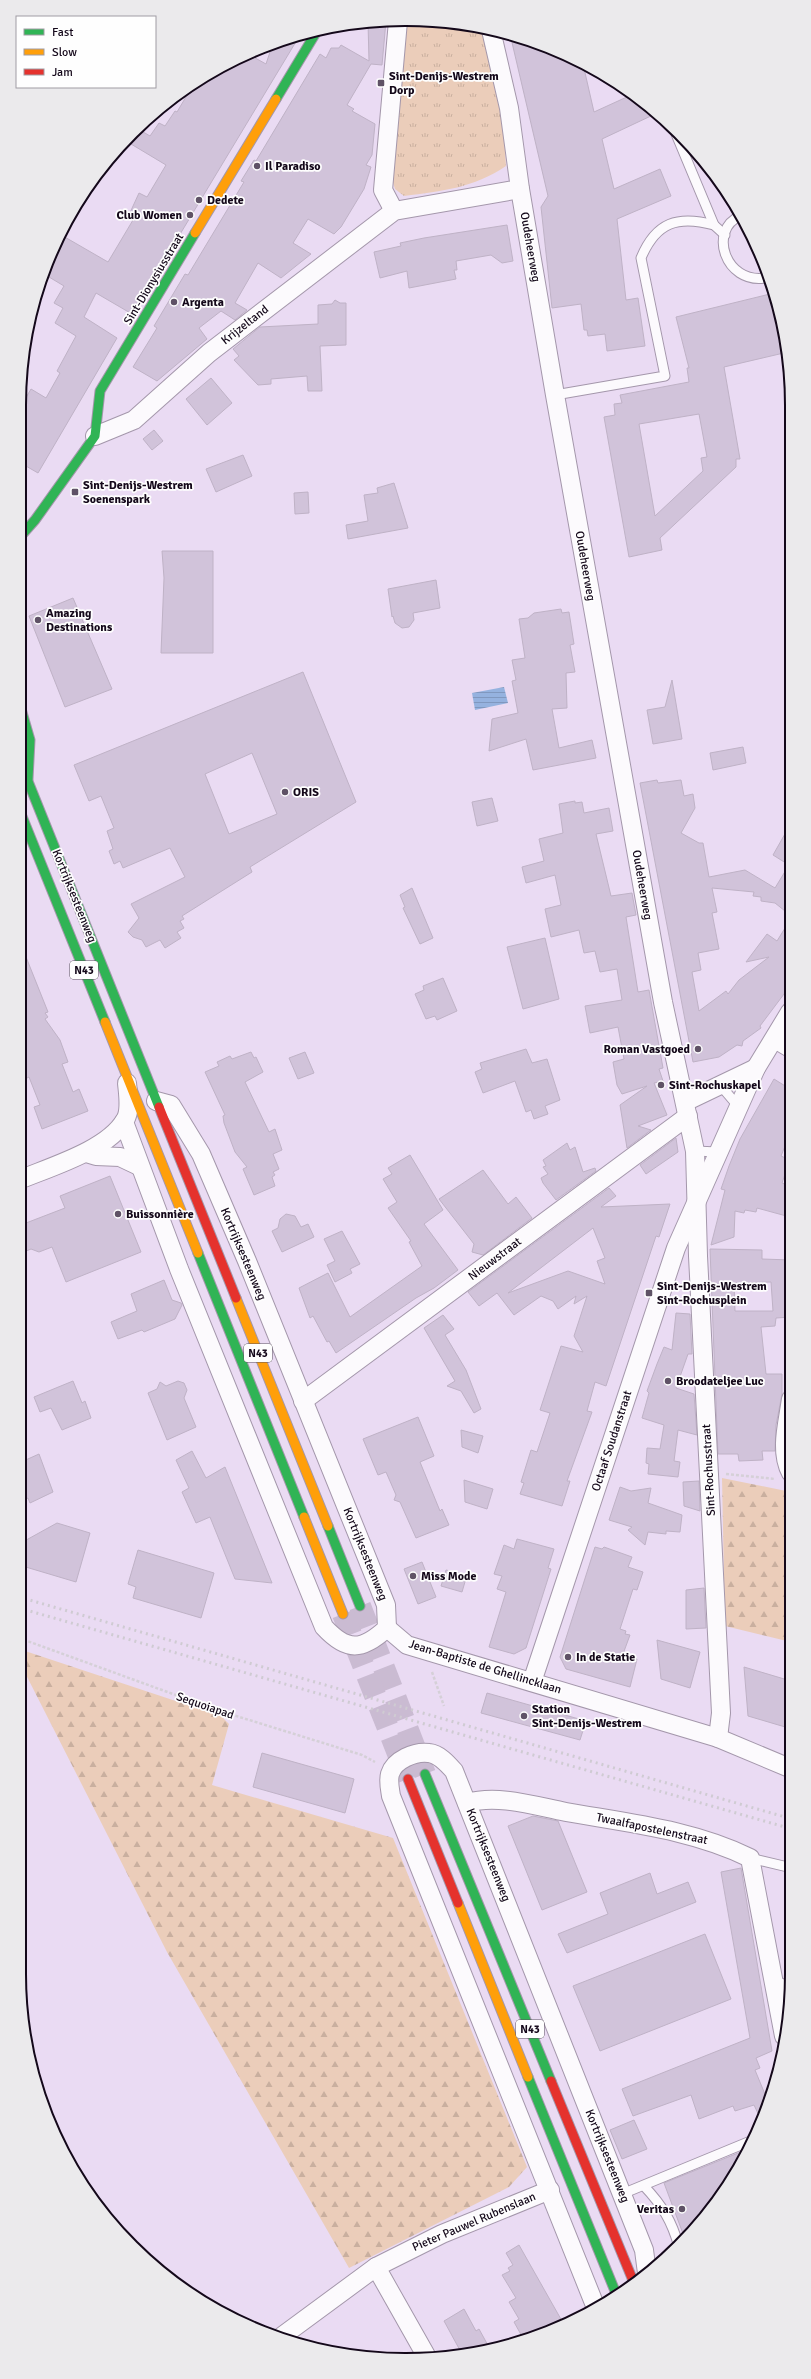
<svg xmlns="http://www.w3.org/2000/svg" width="811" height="2379" viewBox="0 0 811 2379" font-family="Signika,sans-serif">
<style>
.forest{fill:url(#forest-firs)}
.park{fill:url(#park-tufts)}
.water{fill:url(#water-rules)}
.building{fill:#d1c3da;stroke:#bfb2c6;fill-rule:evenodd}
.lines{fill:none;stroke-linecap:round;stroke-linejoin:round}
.primary-tunnel{stroke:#cabbd2;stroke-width:22;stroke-dasharray:22 11;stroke-linecap:butt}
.lane-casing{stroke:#a497ab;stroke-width:11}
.street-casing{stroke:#a497ab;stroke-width:20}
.fast-casing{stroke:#a497ab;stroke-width:11}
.slow-casing{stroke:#a497ab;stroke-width:11}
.jam-casing{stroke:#a497ab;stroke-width:11}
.path{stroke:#d5d0d7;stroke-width:2.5;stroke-dasharray:3 2;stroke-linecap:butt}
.lane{stroke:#fcfafd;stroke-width:9}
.street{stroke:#fcfafd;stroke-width:18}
.fast{stroke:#30b455;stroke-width:9}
.slow{stroke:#ff9f0a;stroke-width:9}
.jam{stroke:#e5322d;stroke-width:9}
.rail{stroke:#cfcbd2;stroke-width:3;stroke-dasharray:2 4;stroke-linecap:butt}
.poi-dot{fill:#5f5266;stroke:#fefefe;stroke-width:1.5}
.labels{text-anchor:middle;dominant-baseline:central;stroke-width:3.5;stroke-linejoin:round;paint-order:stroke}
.shield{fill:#fefefe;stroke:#5a525e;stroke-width:1}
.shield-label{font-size:11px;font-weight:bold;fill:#14081a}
.poi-label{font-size:12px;font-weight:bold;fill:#14081a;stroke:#fefefe;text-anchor:start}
.street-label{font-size:12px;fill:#14081a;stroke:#fefefe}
.rim{fill:none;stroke:#14081a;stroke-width:2}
</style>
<defs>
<pattern id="forest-firs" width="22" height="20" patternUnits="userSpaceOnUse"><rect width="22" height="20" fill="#ebcdba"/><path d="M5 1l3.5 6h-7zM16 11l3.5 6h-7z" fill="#c9af9f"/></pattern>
<pattern id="park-tufts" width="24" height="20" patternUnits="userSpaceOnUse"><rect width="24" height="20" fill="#ebcdba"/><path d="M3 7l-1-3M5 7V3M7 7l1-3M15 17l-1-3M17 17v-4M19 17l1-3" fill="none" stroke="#c9af9f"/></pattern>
<pattern id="water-rules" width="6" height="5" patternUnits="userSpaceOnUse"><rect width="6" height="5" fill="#95b2df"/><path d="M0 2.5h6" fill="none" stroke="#8098bf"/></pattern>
</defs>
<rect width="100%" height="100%" fill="#eadbf3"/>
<g class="forest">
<path d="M722 1478 791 1492V1642L725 1626Z"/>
<path d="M19 1649 221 1716 229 1724 212 1785 393 1838 527 2167 509 2187 349 2268 167 1952 19 1661Z"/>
</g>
<path class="park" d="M431 20 485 29 503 115 506 166C473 188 443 191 404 196L395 189 391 176 406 21Z"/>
<path class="water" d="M504 687 508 703 475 710 472 693Z"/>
<g class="building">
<path d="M386 21 382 65 371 64 347 105 354 109 352 111 375 124 372 155 366 165 371 167 364 189 341 227 334 234 308 219 293 243 311 254 281 278 258 263 235 303 247 310 235 320 221 311 199 328 207 339 157 381 133 367 157 328 154 326 185 274 188 275 244 182 241 181 254 160 256 161 320 54 326 58 331 48H339L341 45 369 61 368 22Z"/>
<path d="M510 34 583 64 594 112 629 96 653 115 602 139 614 189 660 169 671 196 617 219 626 300 638 298 645 346 607 351 605 334 588 336 587 330H584L581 304 552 308 541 207 548 196Z"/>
<path d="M300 35 132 314 96 293 84 317 117 338 38 473 19 462 20 399 24 401 31 389 46 398 60 373 57 371 76 336 55 323 63 308 54 303 64 286 44 274 49 260 63 236 108 262 133 220 128 217 139 193 147 197 166 165 126 141 138 129 150 136 159 123 165 126 175 111 177 112 193 85 212 71 248 54 266 64 273 43Z"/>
<path d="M507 225 513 261 502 263 491 255 456 261 457 270H454L456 279 409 288 407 271 380 278 374 252 401 246 400 243 424 238Z"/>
<path d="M770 294 788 352 724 367 740 459H736V467L660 538 662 550 629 557 604 417 615 415 614 404 622 403 620 395 689 382 687 368H689L676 317ZM699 414 707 457 701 458 703 471 655 516 639 424Z"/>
<path d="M335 300 340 303H346V345L320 346 322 391H308L307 376 271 379V384L258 385 234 360 239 356 233 349 260 327 318 324V305L332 304Z"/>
<path d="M211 378 232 403 207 425 186 399Z"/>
<path d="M154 430 163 441 152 450 143 439Z"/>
<path d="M243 455 252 476 216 492 206 469Z"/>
<path d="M394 483 408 528 348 539 346 525 368 521 364 495 378 493 377 488Z"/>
<path d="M308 492 309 513 295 514 294 493Z"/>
<path d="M162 551H213V653H161L164 578Z"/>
<path d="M436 580 440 608 413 613 414 620 409 627 402 628 395 623 393 616 392 617 388 589Z"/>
<path d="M73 598 112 689 65 707 29 616Z"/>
<path d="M561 609 562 613 569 612 574 644 570 645 575 672 566 673 567 708 552 709 559 748 592 740 596 758 533 770 526 739 489 751 492 719 518 713 512 681 516 680 512 660 525 658 519 619 528 618 534 613Z"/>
<path d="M303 672 356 802 250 867 252 872 182 916 184 919 180 921 184 928 177 932 181 938 165 948 160 940 146 947 142 940 133 937 128 932 139 918 131 904 185 877 170 848 123 868 120 861 114 864 109 851 113 849 107 831 114 828 101 796 89 801 74 765ZM252 753 277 814 229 834 205 774Z"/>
<path d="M672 680 682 739 653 744 647 710 665 707Z"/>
<path d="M743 747 746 763 713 770 710 753Z"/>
<path d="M657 780 658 783 681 780 684 796 693 794 695 808 681 833 699 843H703L709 877 745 870 775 888 789 865 773 855 790 825V915L775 903 761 901V897L753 896 754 892 712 888 717 912 712 913 719 949 698 953 701 970 692 972 699 1011 726 991 728 994 739 980 769 957 746 962 767 934 777 941 790 920V986L760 1026 761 1028 743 1041 742 1046 737 1045 719 1057 693 1062 640 783Z"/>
<path d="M492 798 498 821 477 826 472 802Z"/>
<path d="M575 801V803L582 802 584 813 609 808 613 831 596 834 611 896 632 893 636 915 626 917 638 992 649 990 663 1068 659 1069 663 1081 654 1083 667 1115 638 1126 651 1130 627 1148 620 1105 647 1086 622 1094 617 1085 613 1062 624 1059 618 1027 590 1033 585 1006 622 1000 617 969 600 972 595 951 584 953 579 930 551 937 545 909 561 905 555 875 526 883 522 867 544 861 539 839 563 833 559 804Z"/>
<path d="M412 888 433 938 420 944 403 908 405 907 400 895Z"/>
<path d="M545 938 559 999 523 1009 507 947Z"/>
<path d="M20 942 48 1012 45 1013 48 1017 45 1019 60 1040 68 1062 62 1064 73 1092 79 1089 88 1111 42 1129 34 1107 40 1105 29 1077 23 1080 19 1069Z"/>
<path d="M443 978 457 1011 437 1020 435 1016 426 1019 415 994 424 990 423 986Z"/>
<path d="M526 1049 532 1063 547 1059 560 1100 545 1106 548 1114 534 1119 531 1110 526 1112 515 1081 483 1093 475 1072 482 1069 480 1063Z"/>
<path d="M251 1052 254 1058 256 1057 263 1072 245 1082 269 1132 275 1129 282 1150 273 1154 279 1169 273 1172 275 1175 272 1177 275 1186 254 1195 243 1169 247 1167 235 1152 224 1123 223 1116 225 1115 205 1072 219 1066 217 1062 230 1056 232 1059Z"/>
<path d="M305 1052 314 1073 298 1079 289 1058Z"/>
<path d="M774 1079 790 1089V1134L781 1156 790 1160 782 1183 790 1186V1217L757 1208 756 1212 745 1210 744 1213 735 1211 734 1237 711 1245 725 1190 721 1189 729 1166 740 1139Z"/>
<path d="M676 1138 678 1152 646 1174 640 1165Z"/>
<path d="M567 1143 570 1150 575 1147 583 1172 595 1168 596 1171 556 1200 543 1183 541 1178 548 1174 543 1167 546 1166 543 1160Z"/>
<path d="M410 1155 443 1210 424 1224 458 1270 434 1288 416 1298 336 1353 329 1341 327 1342 313 1316 310 1318 299 1288 328 1273 350 1317 422 1266 409 1242 411 1241 388 1208 397 1202 383 1179 392 1174 388 1168Z"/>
<path d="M483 1170 508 1204 516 1197 532 1218 483 1255 472 1252 474 1244 439 1199Z"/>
<path d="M110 1176 141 1252 66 1282 52 1247 39 1252 31 1249 19 1254V1229L26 1226V1223L65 1208 60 1196Z"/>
<path d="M609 1188 616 1196 601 1207 670 1204 659 1237 656 1236 606 1386 595 1382 587 1411 592 1412 567 1481H570L562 1506 520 1494 524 1483 521 1482 531 1450 537 1452 550 1413 540 1410 561 1346 583 1352 574 1336 587 1296 574 1304 576 1296 558 1309 553 1301 541 1296 514 1315 497 1293 479 1306 468 1292ZM593 1228 605 1258 597 1261 605 1284 568 1271 508 1293Z"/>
<path d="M286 1214 295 1216 301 1227 308 1224 314 1237 282 1252 272 1231 278 1228 280 1219Z"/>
<path d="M342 1231 360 1264 350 1269 352 1273 335 1282 327 1265 335 1261 324 1239Z"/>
<path d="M710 1249 762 1250V1259L791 1260V1317L776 1318 775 1326 761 1327 766 1374H782V1394L776 1425 775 1451H762L763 1460 739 1461 738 1454H718ZM771 1282 773 1311H735L734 1283Z"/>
<path d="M164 1280 172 1300 181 1303 182 1305 175 1319 144 1332 142 1330 118 1339 111 1322 137 1311 131 1294Z"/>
<path d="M676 1313 690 1314 692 1354H688L676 1388 694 1394 697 1435 678 1430 674 1461 680 1462 678 1477 648 1474 649 1464 646 1463 647 1448 660 1449 664 1425 642 1418 649 1393 647 1391 657 1364 664 1347 672 1350Z"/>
<path d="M443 1315 454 1329 445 1335 466 1370 481 1409 474 1413 461 1391 447 1386 455 1381 424 1328Z"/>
<path d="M73 1381 82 1403 85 1401 91 1418 62 1430 51 1408 40 1412 34 1397Z"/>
<path d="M178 1381 184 1383 187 1390 184 1398 196 1427 167 1440 148 1393 157 1389 160 1382 166 1386Z"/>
<path d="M418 1417 434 1456 420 1462 440 1511 442 1509 449 1525 416 1538 400 1502 394 1500 396 1495 386 1472 378 1475 363 1439Z"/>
<path d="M461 1430 483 1436 478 1453 462 1447Z"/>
<path d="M192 1451 206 1478 225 1467 272 1583 235 1579 210 1517 196 1523 182 1492 189 1488 176 1460Z"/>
<path d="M39 1454 53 1492 30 1503 28 1498 26 1499 19 1482V1463Z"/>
<path d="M464 1480 493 1489 487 1509 465 1502Z"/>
<path d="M699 1481 700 1511 684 1506 683 1482Z"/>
<path d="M620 1487 631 1491 651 1488 648 1503 682 1515 680 1532 666 1531V1534L648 1532 645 1545 628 1530 632 1527 609 1520Z"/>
<path d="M57 1523 90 1533 76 1582 19 1565V1544Z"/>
<path d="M517 1539 554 1549 548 1568 551 1569 526 1648 514 1654 489 1647 506 1592 497 1589 502 1576 494 1574 504 1545 514 1549Z"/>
<path d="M595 1547 602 1549 604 1547 632 1557 628 1567 643 1572 637 1590 633 1589 620 1629 626 1631 625 1634 630 1635 623 1654 637 1659 630 1687 566 1669 560 1657Z"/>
<path d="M138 1550 214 1573 201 1618 133 1598 136 1587 128 1584Z"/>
<path d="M422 1562 436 1597 418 1604 404 1569Z"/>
<path d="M446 1570 467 1575 462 1592 441 1586Z"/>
<path d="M704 1588 706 1628 686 1629V1590Z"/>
<path d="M657 1640 700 1652 690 1688 661 1679Z"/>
<path d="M744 1667 791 1681 792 1729 748 1716Z"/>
<path d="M487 1693 586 1721 580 1740 481 1713Z"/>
<path d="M262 1753 354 1779 345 1813 253 1787Z"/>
<path d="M533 1816 558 1821 587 1892 542 1910 508 1826Z"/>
<path d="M741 1868 772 2051 756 2058 760 2068 755 2070 769 2104 762 2122 754 2105 735 2111 733 2106 699 2119 691 2095 633 2116 622 2089 750 2038 721 1872Z"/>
<path d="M650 1873 657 1894 688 1882 696 1902 567 1953 558 1934 608 1914 600 1893Z"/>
<path d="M705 1934 731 1999 600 2051 573 1986Z"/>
<path d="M634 2120 647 2149 622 2159 610 2130Z"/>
<path d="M748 2149 727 2188 685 2239 664 2183Z"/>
<path d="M519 2245 562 2321 544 2331 546 2333 524 2340 514 2322 519 2319 509 2302 516 2298 502 2275 510 2271 508 2268 513 2265 506 2253Z"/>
<path d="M464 2309 476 2331 479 2329 490 2349 462 2354 444 2321Z"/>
</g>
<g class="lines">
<g class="primary-tunnel">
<path d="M360 1606 425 1774"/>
<path d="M343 1614 408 1779"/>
</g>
<g class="lane-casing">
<g id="lane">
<path d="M676 134 714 225 725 235"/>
<path d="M740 216C708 230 725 284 765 278"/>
<path d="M555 395 665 376 641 258C656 222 678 215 714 225"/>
<path d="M721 1086 738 1106"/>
<path d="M695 1151 718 1152"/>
<path d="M750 1858 792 1868"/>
<path d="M774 1981 790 1986"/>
<path d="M644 2186C662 2205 672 2221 679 2247"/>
<path d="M622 2194 753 2140"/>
</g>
</g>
<g class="street-casing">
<g id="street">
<path d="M491 30 509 108 520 189 555 395 619 754 663 1002 695 1151 698 1256 721 1713 718 1738"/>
<path d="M394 211 383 190 398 21"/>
<path d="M95 436 134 420 209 353 394 211 520 189"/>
<path d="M775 1039 790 1048"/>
<path d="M685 1102 756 1068"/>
<path d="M124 1122 179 1269 324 1627C347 1652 362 1651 387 1628L386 1605 247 1261 201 1154 171 1105 156 1101"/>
<path d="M86 1153 96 1156 120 1157 139 1166"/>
<path d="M19 1180C50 1167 108 1150 125 1120 131 1111 128 1094 127 1083"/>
<path d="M791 1399C788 1422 779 1451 791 1473"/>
<path d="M303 1401 688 1116"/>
<path d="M387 1628 407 1645 718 1738 792 1769"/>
<path d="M532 1682 676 1248 756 1068 790 1012"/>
<path d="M467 1803C498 1794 535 1806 566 1812 628 1823 694 1830 750 1858L784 2036"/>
<path d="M376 2267 428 2359"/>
<path d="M596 2308 391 1796C390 1789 388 1781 390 1774 394 1760 415 1751 429 1753 439 1754 447 1763 454 1771L644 2250 647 2273"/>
<path d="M281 2337 376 2267 442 2234 550 2190"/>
</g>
</g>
<g class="fast-casing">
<g id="fast">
<path d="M276 99 317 31"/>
<path d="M19 538 35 520 95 436 100 391 195 233"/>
<path d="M19 702 30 740 28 779"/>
<path d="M19 759 159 1107"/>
<path d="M19 809 105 1022"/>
<path d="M198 1253 304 1517"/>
<path d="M328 1526 360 1606"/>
<path d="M425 1774 551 2081"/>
<path d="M528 2077 617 2296"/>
</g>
</g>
<g class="slow-casing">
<g id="slow">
<path d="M195 233 276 99"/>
<path d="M105 1022 198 1253"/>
<path d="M236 1298 328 1526"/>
<path d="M304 1517 343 1614"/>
<path d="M458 1903 528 2077"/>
</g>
</g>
<g class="jam-casing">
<g id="jam">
<path d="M159 1107 236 1298"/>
<path d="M408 1779 458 1903"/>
<path d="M551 2081 634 2283"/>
</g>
</g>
<g class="path">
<path d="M416 26 441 22"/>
<path d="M726 1474 775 1479"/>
<path d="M19 1638 217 1710 362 1755 375 1762"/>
<path d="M432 1672 444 1706"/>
</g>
<use href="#lane" class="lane"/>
<use href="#street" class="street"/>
<use href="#fast" class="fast"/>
<use href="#slow" class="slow"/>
<use href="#jam" class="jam"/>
<g class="rail">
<path d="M19 1597 792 1819"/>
<path d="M19 1608 792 1829"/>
</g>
</g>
<g class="poi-dot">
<rect x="377" y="79" width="8" height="8" rx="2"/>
<circle cx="257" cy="166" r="4"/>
<circle cx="199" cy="200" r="4"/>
<circle cx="190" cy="215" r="4"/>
<circle cx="174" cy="302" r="4"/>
<rect x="71" y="488" width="8" height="8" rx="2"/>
<circle cx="38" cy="620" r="4"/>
<circle cx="285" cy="792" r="4"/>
<circle cx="698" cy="1049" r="4"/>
<circle cx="661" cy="1085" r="4"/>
<circle cx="118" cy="1214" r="4"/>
<rect x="645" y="1289" width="8" height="8" rx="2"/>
<circle cx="668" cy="1381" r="4"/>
<circle cx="413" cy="1576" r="4"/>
<circle cx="568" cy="1657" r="4"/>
<circle cx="524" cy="1716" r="4"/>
<circle cx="682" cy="2209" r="4"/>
</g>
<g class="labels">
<g class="shield">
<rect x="70" y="961" width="28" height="18" rx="3"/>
<rect x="244" y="1344" width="28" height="18" rx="3"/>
<rect x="516" y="2020" width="28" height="18" rx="3"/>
</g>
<g class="shield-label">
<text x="84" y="970">N43</text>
<text x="258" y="1353">N43</text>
<text x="530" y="2029">N43</text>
</g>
<g class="poi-label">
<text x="389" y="76">Sint-Denijs-Westrem<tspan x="389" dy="14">Dorp</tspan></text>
<text x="265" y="166">Il Paradiso</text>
<text x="207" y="200">Dedete</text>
<text x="182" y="215" text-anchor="end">Club Women</text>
<text x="182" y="302">Argenta</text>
<text x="83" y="485">Sint-Denijs-Westrem<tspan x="83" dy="14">Soenenspark</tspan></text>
<text x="46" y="613">Amazing<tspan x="46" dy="14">Destinations</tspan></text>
<text x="293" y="792">ORIS</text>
<text x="690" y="1049" text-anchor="end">Roman Vastgoed</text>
<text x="669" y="1085">Sint-Rochuskapel</text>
<text x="126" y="1214">Buissonnière</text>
<text x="657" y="1286">Sint-Denijs-Westrem<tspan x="657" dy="14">Sint-Rochusplein</tspan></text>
<text x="676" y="1381">Broodateljee Luc</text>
<text x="421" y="1576">Miss Mode</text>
<text x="576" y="1657">In de Statie</text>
<text x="532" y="1709">Station<tspan x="532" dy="14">Sint-Denijs-Westrem</tspan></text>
<text x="674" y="2209" text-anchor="end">Veritas</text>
</g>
<g class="street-label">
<text transform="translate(530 247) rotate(80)">Oudeheerweg</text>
<text transform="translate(154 279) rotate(-59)">Sint-Dionysiusstraat</text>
<text transform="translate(245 325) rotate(-38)">Krijzeltand</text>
<text transform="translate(585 566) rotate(80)">Oudeheerweg</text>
<text transform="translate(642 885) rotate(80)">Oudeheerweg</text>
<text transform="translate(74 896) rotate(68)">Kortrijksesteenweg</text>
<text transform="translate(243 1254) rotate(67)">Kortrijksesteenweg</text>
<text transform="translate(495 1259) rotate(-37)">Nieuwstraat</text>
<text transform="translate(612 1441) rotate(-72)">Octaaf Soudanstraat</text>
<text transform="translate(709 1470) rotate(-93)">Sint-Rochusstraat</text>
<text transform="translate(365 1554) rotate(68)">Kortrijksesteenweg</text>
<text transform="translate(485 1667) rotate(17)">Jean-Baptiste de Ghellincklaan</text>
<text transform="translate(205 1706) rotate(19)">Sequoiapad</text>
<text transform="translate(652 1829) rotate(12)">Twaalfapostelenstraat</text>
<text transform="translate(488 1855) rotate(68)">Kortrijksesteenweg</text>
<text transform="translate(607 2156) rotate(68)">Kortrijksesteenweg</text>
<text transform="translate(474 2222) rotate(-23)">Pieter Pauwel Rubenslaan</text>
</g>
</g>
<path d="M0 0H811V2379H0ZM405 26H406A379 379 0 0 1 785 405V1974A379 379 0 0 1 406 2353H405A379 379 0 0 1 26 1974V405A379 379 0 0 1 405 26Z" fill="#ebeaec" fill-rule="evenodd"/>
<path class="rim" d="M405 26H406A379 379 0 0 1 785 405V1974A379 379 0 0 1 406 2353H405A379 379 0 0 1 26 1974V405A379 379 0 0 1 405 26Z"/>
<rect x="16" y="16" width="140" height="72" fill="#fefefe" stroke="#a09ca3"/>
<rect x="24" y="29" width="20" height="6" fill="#30b455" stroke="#a09ca3"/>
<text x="52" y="36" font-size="12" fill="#14081a">Fast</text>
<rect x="24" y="49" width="20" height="6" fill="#ff9f0a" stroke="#a09ca3"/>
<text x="52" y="56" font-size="12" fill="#14081a">Slow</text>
<rect x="24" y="69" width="20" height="6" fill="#e5322d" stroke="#a09ca3"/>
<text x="52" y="76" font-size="12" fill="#14081a">Jam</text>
</svg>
